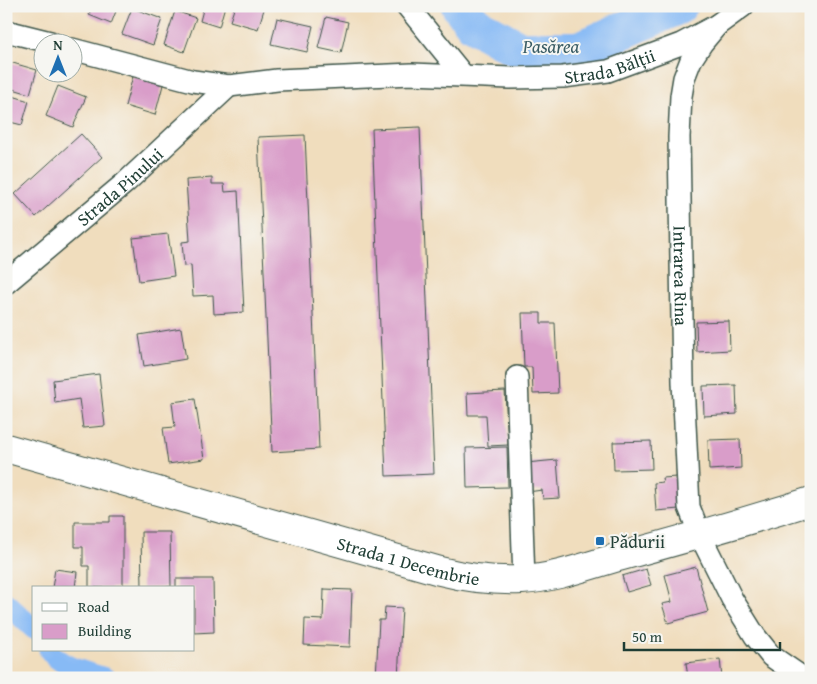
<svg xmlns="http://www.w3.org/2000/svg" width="817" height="684" viewBox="0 0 817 684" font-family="'Gentium Book Plus',serif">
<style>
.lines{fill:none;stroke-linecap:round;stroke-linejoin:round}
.canal{stroke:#87baf5;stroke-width:21}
.river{stroke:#87baf5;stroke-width:38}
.building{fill:#d99dc9}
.street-casing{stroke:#3e5549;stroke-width:24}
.secondary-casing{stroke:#3e5549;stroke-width:30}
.street{stroke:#fff;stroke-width:21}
.secondary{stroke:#fff;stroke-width:28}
.poi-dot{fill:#1f6fb2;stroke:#f6f6f2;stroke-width:2}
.labels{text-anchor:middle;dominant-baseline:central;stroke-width:4;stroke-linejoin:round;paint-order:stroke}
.street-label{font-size:18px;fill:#1f3d34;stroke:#f6f6f2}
.poi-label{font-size:18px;fill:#1f3d34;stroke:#f6f6f2;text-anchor:start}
.water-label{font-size:19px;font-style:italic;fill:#395c64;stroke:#f6f6f2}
</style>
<rect width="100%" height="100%" fill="#f6f6f2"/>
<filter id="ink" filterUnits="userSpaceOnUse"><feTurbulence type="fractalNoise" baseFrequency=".02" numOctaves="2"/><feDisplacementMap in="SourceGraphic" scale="10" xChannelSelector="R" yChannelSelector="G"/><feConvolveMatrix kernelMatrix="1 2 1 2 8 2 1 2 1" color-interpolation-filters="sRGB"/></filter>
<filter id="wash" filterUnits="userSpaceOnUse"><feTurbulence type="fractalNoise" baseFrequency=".0096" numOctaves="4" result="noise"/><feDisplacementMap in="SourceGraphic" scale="20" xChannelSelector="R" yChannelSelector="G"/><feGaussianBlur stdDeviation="1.12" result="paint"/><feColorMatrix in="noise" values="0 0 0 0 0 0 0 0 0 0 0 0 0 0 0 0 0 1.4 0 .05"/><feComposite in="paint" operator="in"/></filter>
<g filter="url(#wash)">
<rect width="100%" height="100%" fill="#f0ddbd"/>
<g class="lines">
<g class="canal">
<path d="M6 603 34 629"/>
<path d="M49 650C61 668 85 671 105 678"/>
</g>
<path class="river" d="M460 6 474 24 520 50H579L678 6"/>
</g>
<g id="blocks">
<g class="building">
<path d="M92 6H118L111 24 89 15Z"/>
<path d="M204 6H225L219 27 200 21Z"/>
<path d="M235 6H265L258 29 230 21Z"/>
<path d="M132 8 162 19 153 45 122 34Z"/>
<path d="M175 11 196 18 184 52 164 45Z"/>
<path d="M326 17 348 22 341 53 318 48Z"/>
<path d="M277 18 313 26 307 52 271 44Z"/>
<path d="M6 61 37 70 30 94 6 87Z"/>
<path d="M133 76 163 85 155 115 125 106Z"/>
<path d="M58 86 86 97 73 127 46 116Z"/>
<path d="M6 94 29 101 22 125 6 121Z"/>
<path d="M420 127 434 474 386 476 372 129Z"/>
<path d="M81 134 102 157 36 217 15 194Z"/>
<path d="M305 135 319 449 272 452 258 137Z"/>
<path d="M212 178V184H224L225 192 238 191 244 312 214 314 213 295 193 296 191 265 184 266 182 242 190 241 186 180Z"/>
<path d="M168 234 174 276 139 281 133 238Z"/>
<path d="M522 313H541V323H555L558 393 533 394 532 367H524Z"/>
<path d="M729 321 730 350 697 352 696 322Z"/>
<path d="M181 328 186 359 144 366 139 335Z"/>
<path d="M99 374 105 426 83 428 79 399 55 403 53 380Z"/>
<path d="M736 385 737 414 704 416 703 386Z"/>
<path d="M505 391 508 445 488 446 486 415H468L467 393Z"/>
<path d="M195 399 204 459 168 464 163 428 175 427 172 402Z"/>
<path d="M740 439 741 468 709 470 708 440Z"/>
<path d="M651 441 652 469 614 470 613 442Z"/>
<path d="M507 447 508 487 467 488 466 448Z"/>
<path d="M557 460 560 498 543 499 542 490 528 492 526 463Z"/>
<path d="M677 477 679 509 656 511 654 483 663 482 662 478Z"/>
<path d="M110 516H123V588H89V566H83V547H75V522H110Z"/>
<path d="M141 532H170L171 587 142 588Z"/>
<path d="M696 567 708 612 668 623 662 604 672 602 665 575Z"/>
<path d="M55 569 77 572 75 588H52Z"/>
<path d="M646 569 651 585 627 592 622 576Z"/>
<path d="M176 579H213L214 632 194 633V588H176Z"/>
<path d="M324 589 352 590 350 647 304 645 305 619 323 620Z"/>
<path d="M385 607 402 608 398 678H376L379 620H384Z"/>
<path d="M720 659 722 678H688L686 663Z"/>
</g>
</g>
</g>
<g filter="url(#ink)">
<use href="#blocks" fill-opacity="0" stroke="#3e5549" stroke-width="1"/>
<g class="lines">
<g class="street-casing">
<g id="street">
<path d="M407 6 463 75"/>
<path id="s1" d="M717 25 702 43 691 60 684 78 681 96 679 137 683 382 689 507 700 535 732 599 755 636 771 656 803 678"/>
<path d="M6 31 50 42"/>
<path id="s2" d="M72 49 193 81 229 86 277 80 412 74 510 78 563 77 608 71 681 44 717 25 743 6"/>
<path id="s3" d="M6 283 125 183 229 86"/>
<path d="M517 377 524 580"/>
</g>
</g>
<g class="secondary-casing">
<g id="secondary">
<path id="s4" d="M6 448 440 571C467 578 494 581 522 580 556 578 589 565 622 556 685 539 748 521 811 501"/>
</g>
</g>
<use href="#street" class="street"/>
<use href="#secondary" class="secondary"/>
</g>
</g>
<rect class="poi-dot" x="595" y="536" width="10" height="10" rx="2.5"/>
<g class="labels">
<g class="street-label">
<text stroke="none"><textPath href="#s2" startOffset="544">Strada Bălții</textPath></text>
<text stroke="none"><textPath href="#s3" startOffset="149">Strada Pinului</textPath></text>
<text stroke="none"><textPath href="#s1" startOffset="261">Intrarea Rina</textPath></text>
<text stroke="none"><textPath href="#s4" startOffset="418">Strada 1 Decembrie</textPath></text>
</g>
<g class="poi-label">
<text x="610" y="541">Pădurii</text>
</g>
<g class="water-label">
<text x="551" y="46">Pasărea</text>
</g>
</g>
<rect width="817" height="684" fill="none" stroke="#f6f6f2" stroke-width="25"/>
<rect x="32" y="586" width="162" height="65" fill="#f6f6f2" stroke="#a0aca6"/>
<rect x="42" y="603" width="25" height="8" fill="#ffffff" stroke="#a0aca6"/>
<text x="78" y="612" font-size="15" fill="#1f3d34">Road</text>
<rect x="42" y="624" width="25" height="15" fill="#d99dc9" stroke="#a0aca6"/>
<text x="78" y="636" font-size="15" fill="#1f3d34">Building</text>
<g transform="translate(58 58)"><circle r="24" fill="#f6f6f2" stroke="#a0aca6"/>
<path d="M0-4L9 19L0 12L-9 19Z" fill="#1f6fb2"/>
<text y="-8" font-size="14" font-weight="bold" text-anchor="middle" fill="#1f3d34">N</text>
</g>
<path d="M624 642v8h156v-8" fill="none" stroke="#1f3d34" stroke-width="2.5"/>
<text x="632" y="642" font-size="15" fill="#1f3d34" stroke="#f6f6f2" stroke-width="4" paint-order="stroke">50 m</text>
</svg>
